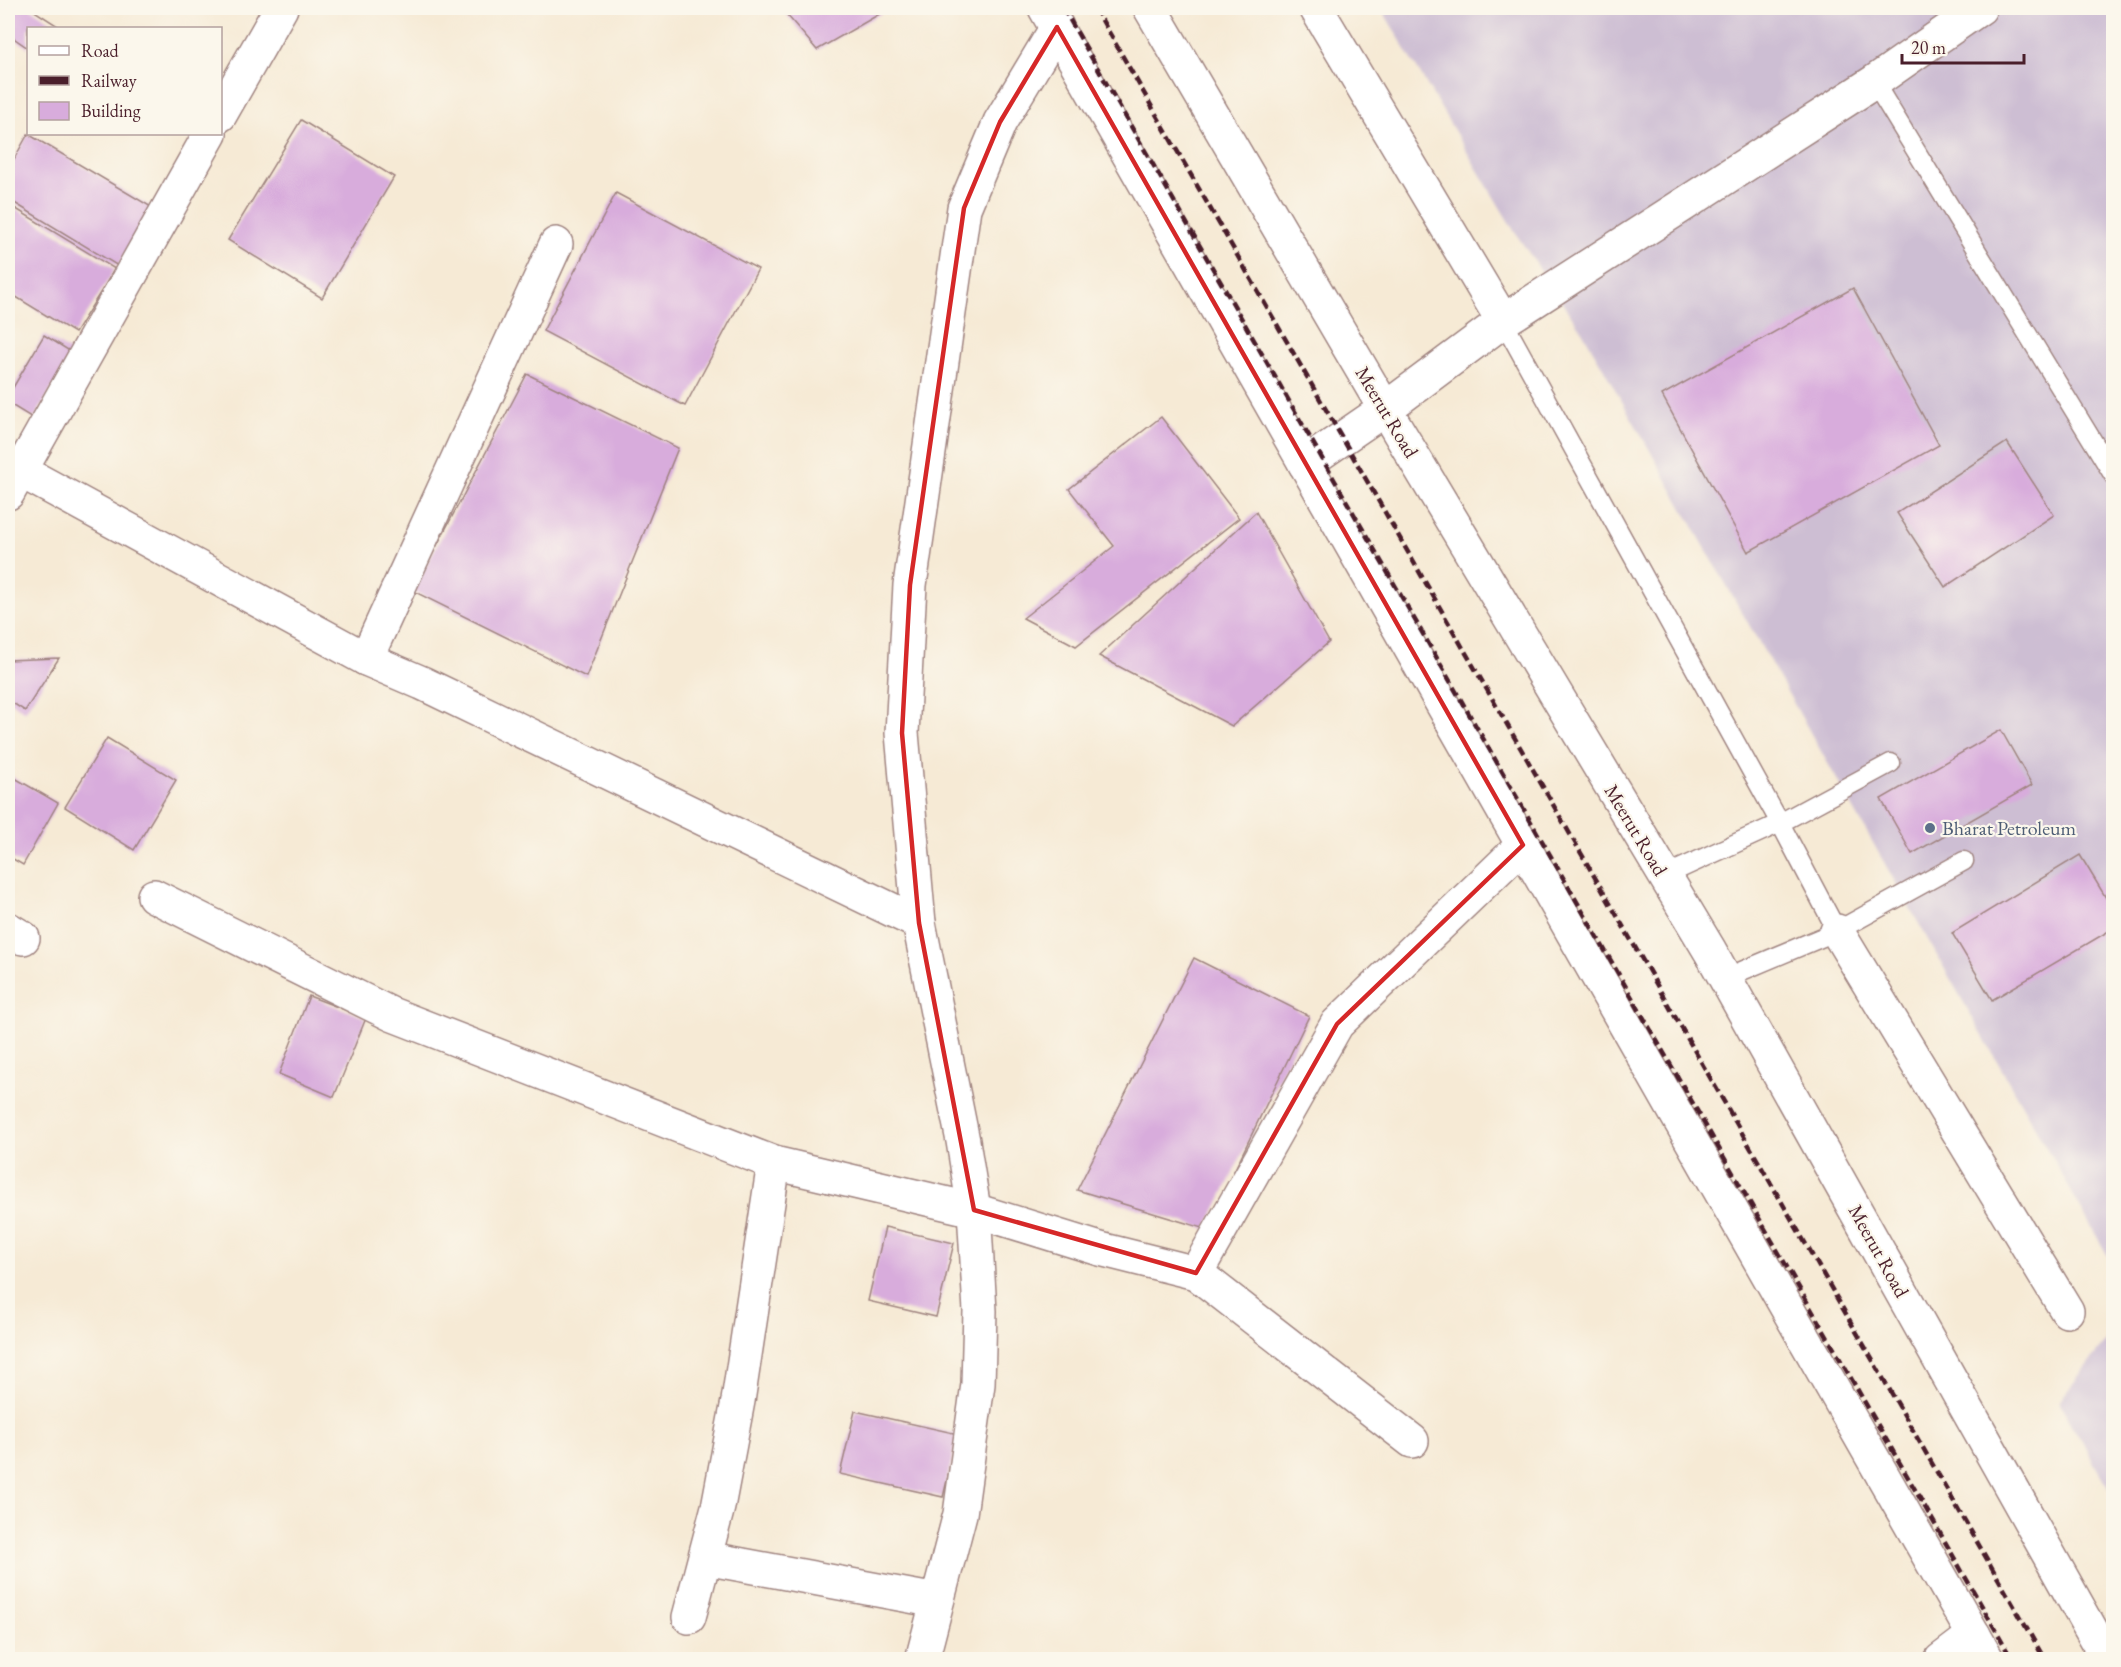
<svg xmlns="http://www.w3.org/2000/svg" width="2121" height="1667" viewBox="0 0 2121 1667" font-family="'EB Garamond',serif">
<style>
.industrial{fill:#cdbed3}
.building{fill:#d8acdc}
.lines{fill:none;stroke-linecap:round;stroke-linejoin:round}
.lane-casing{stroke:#a08480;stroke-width:21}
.street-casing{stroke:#a08480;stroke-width:36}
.secondary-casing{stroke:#a08480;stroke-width:36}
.primary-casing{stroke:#a08480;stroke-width:36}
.lane{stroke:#fff;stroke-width:18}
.street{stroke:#fff;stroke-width:33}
.secondary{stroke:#fff;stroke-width:33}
.primary{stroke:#fff;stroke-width:33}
.rail{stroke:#4a1f2b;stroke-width:4.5;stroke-dasharray:9 4.5;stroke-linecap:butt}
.marked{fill:none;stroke:#d62828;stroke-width:4.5;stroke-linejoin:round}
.service-dot{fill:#5c6f8a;stroke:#fbf7ec;stroke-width:2}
.labels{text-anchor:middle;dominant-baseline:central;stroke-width:4.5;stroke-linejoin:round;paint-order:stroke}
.street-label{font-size:20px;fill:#4a1f2b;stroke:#fbf7ec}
.service-label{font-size:20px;fill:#4e5e75;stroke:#fbf7ec;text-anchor:start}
</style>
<rect width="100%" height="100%" fill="#fbf7ec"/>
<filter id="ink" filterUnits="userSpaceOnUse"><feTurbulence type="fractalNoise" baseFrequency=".0167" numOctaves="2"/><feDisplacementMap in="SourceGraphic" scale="12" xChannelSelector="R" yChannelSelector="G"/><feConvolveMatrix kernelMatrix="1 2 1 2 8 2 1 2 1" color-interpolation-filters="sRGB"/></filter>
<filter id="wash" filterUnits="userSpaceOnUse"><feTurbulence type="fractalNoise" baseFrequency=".008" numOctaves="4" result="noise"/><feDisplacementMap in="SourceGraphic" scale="24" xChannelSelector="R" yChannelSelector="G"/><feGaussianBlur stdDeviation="1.35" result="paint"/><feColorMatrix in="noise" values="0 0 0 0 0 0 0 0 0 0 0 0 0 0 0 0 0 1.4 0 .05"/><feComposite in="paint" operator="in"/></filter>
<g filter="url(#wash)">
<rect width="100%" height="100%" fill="#f6ead5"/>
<g class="industrial">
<path d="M1381 8H2113V1265L1582 331 1516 234Z"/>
<path d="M2113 1331V1496L2059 1402Z"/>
</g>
<g id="blocks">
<g class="building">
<path d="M13 8H30L61 28H28V48L8 34V15Z"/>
<path d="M781 8H890L817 50Z"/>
<path d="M301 120 394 177 322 298 228 240Z"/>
<path d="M28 134 153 208 118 266 8 199V170Z"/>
<path d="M616 193 758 269 685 406 543 331Z"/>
<path d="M8 204 115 269 75 333 8 292Z"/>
<path d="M1853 288 1939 445 1748 552 1662 395Z"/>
<path d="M44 335 73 353 34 419 8 403V396Z"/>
<path d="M527 374 678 448 586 677 413 591Z"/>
<path d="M1161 417 1239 518 1076 646 1023 618 1114 546 1069 489Z"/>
<path d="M2007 442 2054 515 1945 587 1897 513Z"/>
<path d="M1256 512 1329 642 1232 726 1099 656Z"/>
<path d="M59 658 25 711 8 700V660Z"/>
<path d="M2001 730 2032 785 1912 854 1881 799Z"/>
<path d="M107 738 176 780 134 850 65 807Z"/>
<path d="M8 774 58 803 23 865 8 856Z"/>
<path d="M2080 855 2114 911V928L1992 1000 1952 933Z"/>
<path d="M1194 958 1309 1016 1206 1229 1077 1190Z"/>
<path d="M309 996 366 1018 334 1097 279 1074Z"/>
<path d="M885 1227 954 1243 936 1317 868 1301Z"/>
<path d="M855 1411 958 1434 943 1497 840 1474Z"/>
</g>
</g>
</g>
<g filter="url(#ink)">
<use href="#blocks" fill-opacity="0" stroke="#a08480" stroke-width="1.5"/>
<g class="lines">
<g class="lane-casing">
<g id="lane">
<path d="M1874 82 2114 476"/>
<path d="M1503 321 1780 823 1837 931"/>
<path d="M1664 876 1780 823 1891 763"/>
<path d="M1725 978 1837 931 1964 861"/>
</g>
</g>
<g class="street-casing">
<g id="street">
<path d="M220 115 281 8"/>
<path d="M8 464 366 659 422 683 919 923"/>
<path d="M8 493 210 134"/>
<path d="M366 659 556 244"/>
<path d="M154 896 391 1014 774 1163 974 1210 1100 1249 1196 1273 1412 1441"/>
<path d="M8 929 23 938"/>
<path d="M1837 931 2067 1311"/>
<path d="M1196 1273 1337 1024 1523 845"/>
<path d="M705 1558 937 1601"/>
<path d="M689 1617 718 1507 738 1401 774 1163"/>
<path d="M922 1660 960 1514 978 1384 980 1311 974 1210 963 1141 919 923 902 733 910 585 964 208 1000 122 1057 27"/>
<path d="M1941 1660 1974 1635"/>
</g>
</g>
<g class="secondary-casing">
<g id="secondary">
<path d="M1316 8 1503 321"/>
<path d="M1385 409 1503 321 1874 82 1980 8"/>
</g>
</g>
<g class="primary-casing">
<g id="primary">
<path d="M1045 8 1988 1660"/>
<path d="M1150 8 1385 409 1710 951 2108 1660"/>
<path d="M1305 464 1385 409"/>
</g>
</g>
<use href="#lane" class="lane"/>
<use href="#street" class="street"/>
<use href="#secondary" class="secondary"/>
<use href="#primary" class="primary"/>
<g class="rail">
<path d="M1063 8 2013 1660"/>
<path d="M1095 8 2045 1660"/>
</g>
</g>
</g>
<path class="marked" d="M1057 27 1523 845 1337 1024 1196 1273 974 1210 919 923 902 733 910 585 964 208 1000 122Z"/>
<circle class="service-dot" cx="1930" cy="828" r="6"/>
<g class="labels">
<g class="street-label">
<text transform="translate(1387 412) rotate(59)">Meerut Road</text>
<text transform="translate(1636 830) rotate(59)">Meerut Road</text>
<text transform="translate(1879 1251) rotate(61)">Meerut Road</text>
</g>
<g class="service-label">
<text x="1942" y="828">Bharat Petroleum</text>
</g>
</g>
<rect width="2121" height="1667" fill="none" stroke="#fbf7ec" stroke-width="30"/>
<rect x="27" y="27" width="195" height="108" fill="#fbf7ec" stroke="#b4a19f" stroke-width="1.5"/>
<rect x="39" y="46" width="30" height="9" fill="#ffffff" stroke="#b4a19f" stroke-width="1.5"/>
<text x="81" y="57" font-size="18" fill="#4a1f2b">Road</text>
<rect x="39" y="76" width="30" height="9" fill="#4a1f2b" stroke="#b4a19f" stroke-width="1.5"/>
<text x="81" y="87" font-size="18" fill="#4a1f2b">Railway</text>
<rect x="39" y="102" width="30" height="18" fill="#d8acdc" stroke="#b4a19f" stroke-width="1.5"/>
<text x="81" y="117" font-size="18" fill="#4a1f2b">Building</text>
<path d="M1902 54v9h122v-9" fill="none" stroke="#4a1f2b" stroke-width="3"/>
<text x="1911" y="54" font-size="18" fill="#4a1f2b" stroke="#fbf7ec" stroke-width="4.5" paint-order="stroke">20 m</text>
</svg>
